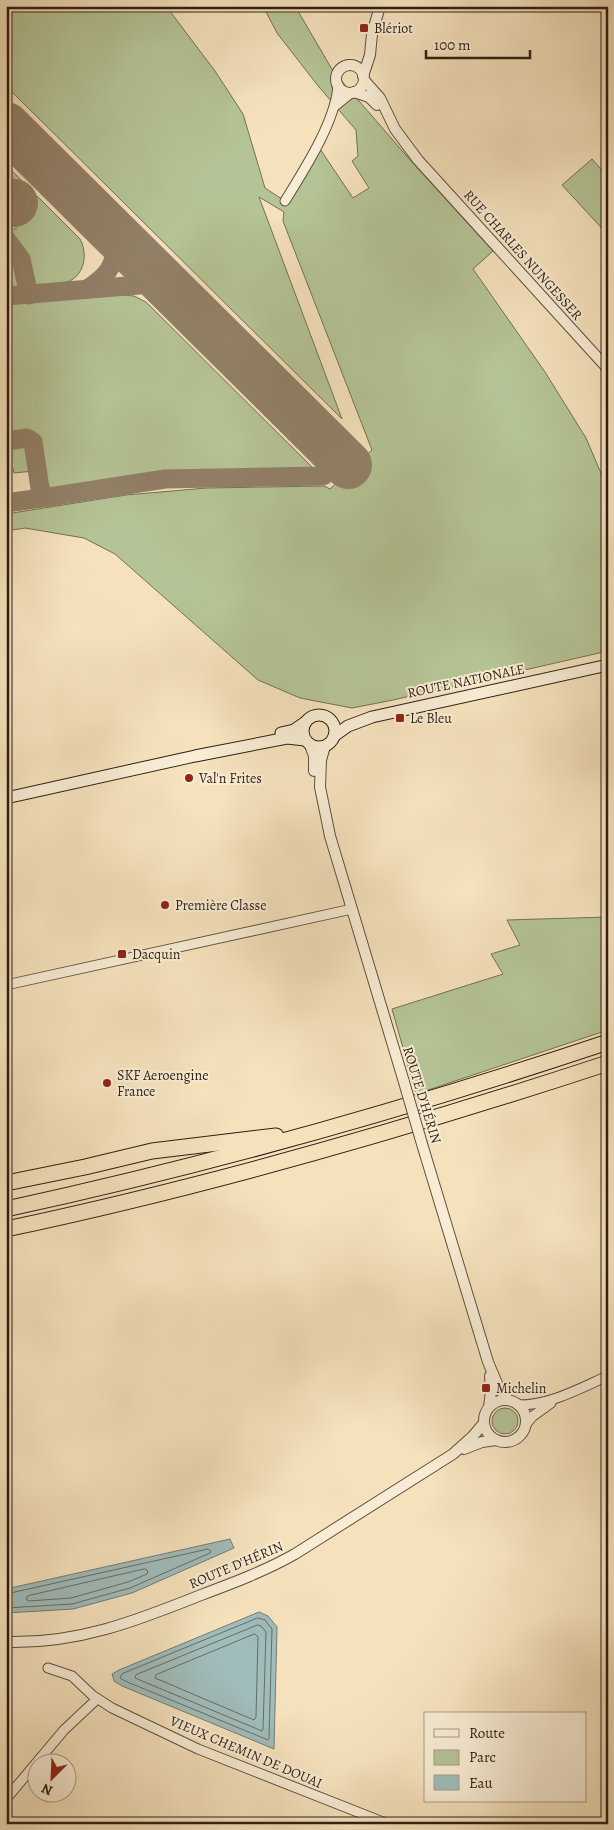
<svg xmlns="http://www.w3.org/2000/svg" width="614" height="1830" viewBox="0 0 614 1830" font-family="Alegreya,serif">
<style>
.green{fill:#b5c496;stroke:#727154}
.water{fill:#a0bcbb;stroke:#727d78}
.lines{fill:none;stroke-linecap:round;stroke-linejoin:round}
.shore{stroke:#676d67;stroke-width:1}
.taxiway{stroke:#928068;stroke-width:19}
.runway{stroke:#928068;stroke-width:48}
.minor-casing{stroke:#604f3e;stroke-width:11}
.tertiary-casing{stroke:#604f3e;stroke-width:12}
.secondary-casing{stroke:#2e1e13;stroke-width:13}
.motorway-casing{stroke:#2e1e13;stroke-width:17}
.minor{stroke:#f8ecd4;stroke-width:9}
.tertiary{stroke:#f8ecd4;stroke-width:10}
.secondary{stroke:#f8ecd4;stroke-width:11}
.motorway{stroke:#f5e2bd;stroke-width:15}
.tertiary-bridge-casing{stroke:#604f3e;stroke-width:12;stroke-linecap:butt}
.tertiary-bridge{stroke:#f8ecd4;stroke-width:10}
.poi-dot{fill:#8f2418;stroke:#f8ecd4;stroke-width:2}
.labels{text-anchor:middle;dominant-baseline:central;stroke-width:4;stroke-linejoin:round;paint-order:stroke}
.poi-label{font-size:14px;fill:#2e1e13;stroke:#f8ecd4;text-anchor:start}
.street-label{font-size:14px;fill:#2e1e13;stroke:#f8ecd4}
</style>
<rect width="100%" height="100%" fill="#f5e2bd"/>
<filter id="stains"><feTurbulence type="fractalNoise" baseFrequency=".004" numOctaves="4"/><feColorMatrix values="0 0 0 0 .2 0 0 0 0 .09 0 0 0 0 .02 0 0 0 .5 -.17"/></filter>
<radialGradient id="worn" r=".72"><stop offset=".6" stop-color="#630" stop-opacity="0"/><stop offset="1" stop-color="#630" stop-opacity=".3"/></radialGradient>
<g class="green">
<path d="M6 6H166L215 71 243 114 265 188 288 203 320 149 353 198 369 188 352 161 358 156 356 130 319 87 277 33 263 6H295L333 71 411 161 493 251 473 269 545 372 586 438 603 478 608 502V651L393 700 352 708 300 698 258 680 115 554 84 538 25 528 6 531V514L126 495 206 488 324 486 330 489 372 450 283 221 284 212 259 197 342 419 6 86Z"/>
<path d="M592 159 608 177V235L562 185Z"/>
<path d="M6 165 80 239C88 253 85 276 67 282 58 285 45 284 35 285L33 283 23 252 6 231V229H16L13 178H6Z"/>
<path d="M6 246 15 258 23 286 6 287Z"/>
<path d="M121 295 134 296 146 302 317 472 165 475 58 491C51 492 45 491 43 483L37 443C30 431 18 436 6 438V304Z"/>
<path d="M18 443 32 452 34 471 14 473 13 468 6 469V444Z"/>
<path d="M608 917V1030L416 1094 392 1009 503 974 491 954 520 945 507 920Z"/>
<circle cx="505" cy="1421" r="13"/>
</g>
<g class="water">
<path d="M230 1539 234 1548 132 1593 73 1609 6 1613V1589Z"/>
<path d="M259 1612 268 1616 277 1627 274 1749 122 1686 114 1681 112 1674 119 1670Z"/>
</g>
<g class="lines">
<g class="shore">
<path d="M145 1569 148 1571 147 1574 128 1582 71 1598 29 1601 26 1599 28 1596Z"/>
<path d="M6 1594 208 1549 211 1551 210 1553 130 1588 72 1604 6 1608"/>
<path d="M258 1618 265 1620 272 1629 269 1738 268 1740 125 1681 120 1678 122 1674Z"/>
<path d="M258 1625 261 1626 266 1632 263 1729 262 1731 135 1678 136 1675Z"/>
<path d="M255 1634 258 1637 256 1717 254 1720 155 1678 156 1675Z"/>
</g>
<g class="taxiway">
<path d="M6 239 21 259 29 295"/>
<path d="M87 289C116 271 121 254 105 224"/>
<path d="M6 296 151 284 163 287 174 293"/>
<path d="M6 441 27 438 33 442 40 488 43 494 49 497 165 479 323 476C337 467 333 456 326 443"/>
<path d="M6 503 49 497"/>
</g>
<g class="runway">
<path d="M6 126 348 465"/>
<path d="M6 204 14 203"/>
</g>
<g class="minor-casing">
<g id="minor">
<path d="M335 106 351 93"/>
<path d="M285 201C304 170 336 121 338 85"/>
<path d="M6 985 352 909"/>
<path d="M519 1405C551 1405 580 1388 608 1376"/>
<path d="M527 1423 533 1416 551 1403"/>
<path d="M48 1668 72 1676 92 1695 112 1708 198 1749 388 1824"/>
<path d="M6 1799 64 1730 97 1699"/>
</g>
</g>
<g class="tertiary-casing">
<g id="tertiary">
<circle cx="350" cy="79" r="14"/>
<path d="M363 76 370 55 372 34 380 6"/>
<path d="M364 80 380 98 395 129 418 160 608 369"/>
<path d="M354 92 369 97 377 105"/>
<path d="M310 745 314 756V771"/>
<path d="M325 746 321 760 320 787 330 836 404 1082"/>
<path d="M422 1144 488 1362 499 1388 508 1400"/>
<circle cx="505" cy="1421" r="21"/>
<path d="M489 1407 491 1392 490 1376"/>
<path d="M464 1449 482 1442 496 1440"/>
<path d="M6 1642C78 1644 136 1621 201 1595 233 1583 265 1571 295 1554L453 1454 473 1436 484 1423"/>
</g>
</g>
<g class="secondary-casing">
<g id="secondary">
<circle cx="319" cy="731" r="16"/>
<path d="M281 733 294 730 304 723"/>
<path d="M334 736 348 726 372 717 608 665"/>
<path d="M6 798 195 756 287 738 305 740"/>
</g>
</g>
<g class="motorway-casing">
<g id="motorway">
<path d="M6 1183 85 1167 152 1151 276 1136"/>
<path d="M6 1209C210 1165 410 1108 608 1042"/>
<path d="M6 1229C210 1186 410 1128 608 1063"/>
</g>
</g>
<use href="#minor" class="minor"/>
<use href="#tertiary" class="tertiary"/>
<use href="#secondary" class="secondary"/>
<use href="#motorway" class="motorway"/>
<g class="tertiary-bridge-casing">
<path id="tertiary-bridge" d="M404 1082 422 1144"/>
</g>
<use href="#tertiary-bridge" class="tertiary-bridge"/>
</g>
<g class="poi-dot">
<rect x="359" y="23" width="10" height="10" rx="2.5"/>
<rect x="395" y="713" width="10" height="10" rx="2.5"/>
<circle cx="189" cy="778" r="5"/>
<circle cx="165" cy="905" r="5"/>
<rect x="117" y="949" width="10" height="10" rx="2.5"/>
<circle cx="107" cy="1083" r="5"/>
<rect x="481" y="1383" width="10" height="10" rx="2.5"/>
</g>
<g class="labels">
<g class="poi-label">
<text x="374" y="28">Blériot</text>
<text x="410" y="718">Le Bleu</text>
<text x="199" y="778">Val'n Frites</text>
<text x="175" y="905">Première Classe</text>
<text x="132" y="954">Dacquin</text>
<text x="117" y="1075">SKF Aeroengine<tspan x="117" dy="16">France</tspan></text>
<text x="496" y="1388">Michelin</text>
</g>
<g class="street-label">
<text transform="translate(523 255) rotate(48)">RUE CHARLES NUNGESSER</text>
<text transform="translate(466 681) rotate(-12)">ROUTE NATIONALE</text>
<text transform="translate(422 1095) rotate(73)">ROUTE D'HÉRIN</text>
<text transform="translate(236 1565) rotate(-23)">ROUTE D'HÉRIN</text>
<text transform="translate(246 1752) rotate(23)">VIEUX CHEMIN DE DOUAI</text>
</g>
</g>
<rect width="614" height="1830" fill="none" stroke="#f5e2bd" stroke-width="25"/>
<rect x="8" y="8" width="599" height="1815" fill="none" stroke="#2e1e13" stroke-width="2.5"/>
<rect x="12" y="12" width="589" height="1805" fill="none" stroke="#2e1e13"/>
<rect x="424" y="1712" width="162" height="90" fill="#f8ecd4" stroke="#a79a87"/>
<rect x="434" y="1729" width="25" height="8" fill="#f8ecd4" stroke="#a79a87"/>
<text x="469" y="1738" font-size="15" fill="#2e1e13">Route</text>
<rect x="434" y="1750" width="25" height="15" fill="#b5c496" stroke="#a79a87"/>
<text x="469" y="1762" font-size="15" fill="#2e1e13">Parc</text>
<rect x="434" y="1775" width="25" height="15" fill="#a0bcbb" stroke="#a79a87"/>
<text x="469" y="1788" font-size="15" fill="#2e1e13">Eau</text>
<g transform="translate(52 1778) rotate(204)"><circle r="24" fill="#f8ecd4" stroke="#a79a87"/>
<path d="M0-4L9 19L0 12L-9 19Z" fill="#8f2418"/>
<text y="-8" font-size="14" font-weight="bold" text-anchor="middle" fill="#2e1e13">N</text>
</g>
<path d="M426 50v8h104v-8" fill="none" stroke="#2e1e13" stroke-width="2.5"/>
<text x="434" y="50" font-size="15" fill="#2e1e13" stroke="#f8ecd4" stroke-width="4" paint-order="stroke">100 m</text>
<rect width="100%" height="100%" filter="url(#stains)"/>
<rect width="100%" height="100%" fill="url(#worn)"/>
</svg>
